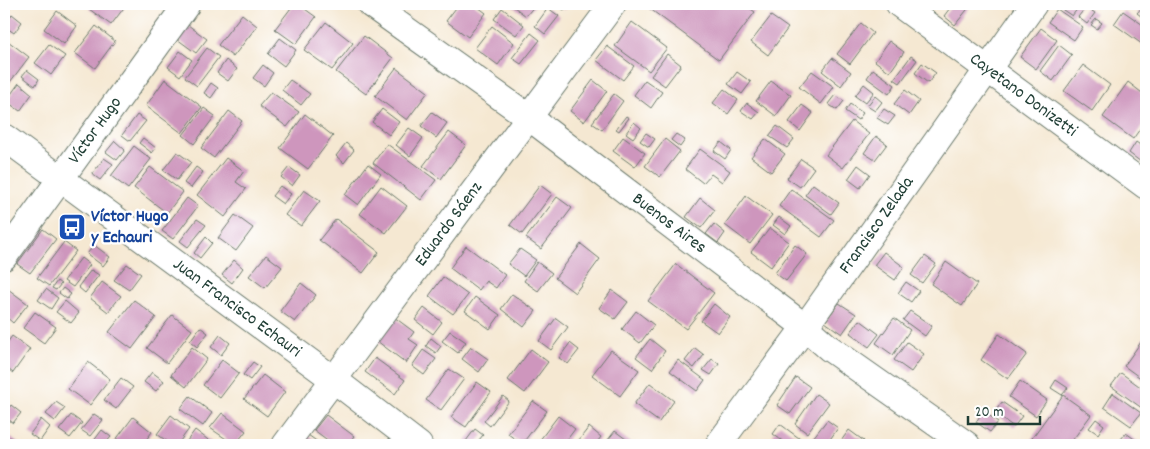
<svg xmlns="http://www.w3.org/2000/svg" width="1150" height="449" viewBox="0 0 1150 449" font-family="Dekko,sans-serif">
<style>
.building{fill:#ce96bd}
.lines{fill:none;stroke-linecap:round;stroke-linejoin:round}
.minor-casing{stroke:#6a796b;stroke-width:28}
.minor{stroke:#fff;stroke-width:26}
.labels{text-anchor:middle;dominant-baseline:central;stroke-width:4.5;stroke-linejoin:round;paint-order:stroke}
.street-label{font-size:18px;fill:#1f3d34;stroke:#fff}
.transit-label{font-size:18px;font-weight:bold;fill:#164399;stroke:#fff;text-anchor:start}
</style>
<rect width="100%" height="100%" fill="#fff"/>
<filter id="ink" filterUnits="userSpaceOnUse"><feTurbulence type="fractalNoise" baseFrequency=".02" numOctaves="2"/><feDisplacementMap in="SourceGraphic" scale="10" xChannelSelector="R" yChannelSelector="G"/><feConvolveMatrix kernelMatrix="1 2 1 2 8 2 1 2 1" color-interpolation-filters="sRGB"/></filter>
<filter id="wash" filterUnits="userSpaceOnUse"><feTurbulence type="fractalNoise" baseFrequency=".0096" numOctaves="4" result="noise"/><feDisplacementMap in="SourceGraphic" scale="20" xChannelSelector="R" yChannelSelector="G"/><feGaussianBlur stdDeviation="1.12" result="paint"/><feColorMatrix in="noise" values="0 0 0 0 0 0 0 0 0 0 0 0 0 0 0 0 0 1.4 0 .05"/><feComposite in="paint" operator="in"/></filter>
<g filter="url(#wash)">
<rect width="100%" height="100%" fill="#f5e8d2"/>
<g id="blocks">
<g class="building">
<path d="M4 4H13L4 16Z"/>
<path d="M93 4H124L126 5 111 25 89 9Z"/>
<path d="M294 4H298L316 17 296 44 275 29Z"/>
<path d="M459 4H474L486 13 468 37 446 21Z"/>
<path d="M510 4H536L526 16Z"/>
<path d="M555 4H569L564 10Z"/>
<path d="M648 4H744L755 12 719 60 646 6Z"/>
<path d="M953 4 970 6 955 25 944 16Z"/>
<path d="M1064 4H1081L1072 16 1060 8Z"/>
<path d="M1144 5 1146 6V20L1137 13Z"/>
<path d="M1086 7 1095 13 1087 24 1078 17Z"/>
<path d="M502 8 524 25 516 35 494 19Z"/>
<path d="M548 8 559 16 545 34 535 26Z"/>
<path d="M1057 9 1083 27 1074 40 1048 22Z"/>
<path d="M57 11 77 26 64 44 44 29Z"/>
<path d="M1123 11 1146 27V47L1114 24Z"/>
<path d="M12 14 22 22 14 33 4 26Z"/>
<path d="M242 14 257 26 233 57 218 45Z"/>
<path d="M771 16 788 28 768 55 751 42Z"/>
<path d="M1096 19 1102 23 1097 29 1091 25Z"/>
<path d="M326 22 353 43 332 70 304 50Z"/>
<path d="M632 22 667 48 649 71 615 46Z"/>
<path d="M861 23 873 33 850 64 837 54Z"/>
<path d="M188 25 207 39 196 53 177 39Z"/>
<path d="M96 26 115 41 95 68 75 53Z"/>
<path d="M492 26 514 43 498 65 475 48Z"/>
<path d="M1041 28 1057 40 1036 69 1020 57Z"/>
<path d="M531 33 540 40 521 64 512 58Z"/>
<path d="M364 36 393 58 366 94 336 72Z"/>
<path d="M4 38 29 57 4 90Z"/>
<path d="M280 38 296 50 284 66 268 54Z"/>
<path d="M889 41 904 52 890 72 875 61Z"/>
<path d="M49 45 65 56 51 75 35 63Z"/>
<path d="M1059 45 1072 55 1053 81 1040 71Z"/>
<path d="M607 46 634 66 623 80 596 60Z"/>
<path d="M207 48 219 57 197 86 185 77Z"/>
<path d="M180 51 192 60 180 76 168 67Z"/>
<path d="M667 54 681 65 665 86 651 76Z"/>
<path d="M911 56 917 60 900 83 894 79Z"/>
<path d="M832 58 851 72 841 86 822 71Z"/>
<path d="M226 60 237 69 228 81 217 73Z"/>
<path d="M922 63 936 73 928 83 915 73Z"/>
<path d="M263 65 273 73 264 86 253 78Z"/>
<path d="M1083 65 1110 85 1092 111 1064 91Z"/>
<path d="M396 68 428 92 407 120 375 96Z"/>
<path d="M873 69 895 85 889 94 867 78Z"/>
<path d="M27 70 39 79 35 86 22 76Z"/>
<path d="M812 71 834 87 821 104 799 87Z"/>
<path d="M737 72 751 82 742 94 728 84Z"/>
<path d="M165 79 202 107 182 133 146 106Z"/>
<path d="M290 80 310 94 301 105 282 90Z"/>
<path d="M593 80 607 91 584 122 570 111Z"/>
<path d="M645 80 662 92 651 108 634 95Z"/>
<path d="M771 81 791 95 776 116 756 101Z"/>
<path d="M1128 82 1146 96V120L1133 139 1103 117Z"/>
<path d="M19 83 32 94 20 111 6 101Z"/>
<path d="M211 83 218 88 211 98 204 93Z"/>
<path d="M864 84 874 92 865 103 855 96Z"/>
<path d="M724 89 738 100 728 114 713 103Z"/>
<path d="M905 90 919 101 909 115 894 104Z"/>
<path d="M271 92 299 112 287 127 259 106Z"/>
<path d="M614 94 623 101 602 130 592 123Z"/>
<path d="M835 95 844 101 837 110 828 104Z"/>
<path d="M875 96 882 102 875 111 867 106Z"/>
<path d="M747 103 759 112 753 119 741 111Z"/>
<path d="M850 104 863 113 858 120 845 111Z"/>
<path d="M802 105 813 113 800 131 789 122Z"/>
<path d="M204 108 215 116 194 144 183 135Z"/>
<path d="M382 109 399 122 389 135 372 122Z"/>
<path d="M884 109 895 116 888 125 877 118Z"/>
<path d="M229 111 242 121 214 158 201 148Z"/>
<path d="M432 112 447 123 436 138 421 126Z"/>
<path d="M305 114 333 136 308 169 280 148Z"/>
<path d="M137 115 146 121 130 141 122 135Z"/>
<path d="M626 116 629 118 619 131 616 129Z"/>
<path d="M852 121 869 134 843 168 826 155Z"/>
<path d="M634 122 641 128 633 138 626 133Z"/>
<path d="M777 126 794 139 787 148 769 136Z"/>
<path d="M409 128 423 138 410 156 396 145Z"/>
<path d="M449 132 466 145 441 179 423 166Z"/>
<path d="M646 133 655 139 649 147 640 141Z"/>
<path d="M676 134 685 140 680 147 671 140Z"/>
<path d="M876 136 887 144 875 160 864 153Z"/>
<path d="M623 137 645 153 635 167 613 151Z"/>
<path d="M143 138 156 148 152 153 139 143Z"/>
<path d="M665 139 680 151 660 177 645 166Z"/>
<path d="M765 139 785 154 771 172 751 157Z"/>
<path d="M115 141 125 150 117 160 106 152Z"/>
<path d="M721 142 731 150 725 159 714 151Z"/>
<path d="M1136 142 1146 149V155L1141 162 1129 153Z"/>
<path d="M346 143 354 150 344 163 336 156Z"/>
<path d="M387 144 436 180 421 200 373 163Z"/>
<path d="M134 146 151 159 128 189 111 176Z"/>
<path d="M700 149 730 171 722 182 711 174 703 183 685 169Z"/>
<path d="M177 152 191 162 177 180 163 170Z"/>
<path d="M104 158 113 164 100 180 92 174Z"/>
<path d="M226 158 244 171 236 182 246 189 225 217 197 195Z"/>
<path d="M801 159 814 168 800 187 787 178Z"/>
<path d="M368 164 381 174 358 205 345 195Z"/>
<path d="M858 165 870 174 860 188 848 179Z"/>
<path d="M150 167 183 192 167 213 134 188Z"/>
<path d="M196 167 203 172 191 188 184 183Z"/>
<path d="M289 167 300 175 292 186 281 177Z"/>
<path d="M813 184 839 203 831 214 805 195Z"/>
<path d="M540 185 552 194 522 234 510 225Z"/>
<path d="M280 186 291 194 283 204 272 196Z"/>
<path d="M381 186 407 206 386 233 360 214Z"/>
<path d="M791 189 834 220 821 237 779 206Z"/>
<path d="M304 190 320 201 301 226 285 215Z"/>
<path d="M746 196 772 215 750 244 725 225Z"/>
<path d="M557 197 572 208 541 249 526 238Z"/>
<path d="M187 198 198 206 173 239 162 231Z"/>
<path d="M700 198 715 210 701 228 686 217Z"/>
<path d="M235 215 253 228 236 251 218 238Z"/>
<path d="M779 217 791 226 785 234 773 225Z"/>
<path d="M197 219 206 225 188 247 180 241Z"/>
<path d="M336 219 379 252 363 273 319 240Z"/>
<path d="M714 224 725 233 718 243 706 234Z"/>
<path d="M770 228 789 242 771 267 751 252Z"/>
<path d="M43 229 56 239 30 273 17 264Z"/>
<path d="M206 237 212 243 200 258 194 253Z"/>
<path d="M64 242 76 251 49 286 37 278Z"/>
<path d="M581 244 600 259 575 293 555 278Z"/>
<path d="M94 245 110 257 103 266 87 254Z"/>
<path d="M795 245 807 254 786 281 775 273Z"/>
<path d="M466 246 505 275 496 288 486 281 479 290 450 268Z"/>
<path d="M520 249 536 260 524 276 508 264Z"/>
<path d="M884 252 904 267 895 280 874 265Z"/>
<path d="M266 255 282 267 265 288 249 276Z"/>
<path d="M925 256 936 264 922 283 911 275Z"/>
<path d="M81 258 90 265 73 287 64 281Z"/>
<path d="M234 260 243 268 232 283 222 275Z"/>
<path d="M537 262 552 273 538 291 524 281Z"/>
<path d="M946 262 977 284 962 306 931 284Z"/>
<path d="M127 264 141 274 129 290 114 280Z"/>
<path d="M676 264 714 293 686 329 648 301Z"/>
<path d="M91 270 99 275 85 293 78 287Z"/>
<path d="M443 277 468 295 453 314 429 296Z"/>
<path d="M57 281 61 284 56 290 52 288Z"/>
<path d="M102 282 121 296 108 312 90 298Z"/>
<path d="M906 282 919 291 911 302 898 293Z"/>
<path d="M301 283 316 295 295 322 280 311Z"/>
<path d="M4 286 28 304 13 323 4 315Z"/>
<path d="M63 288 71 294 67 299 59 293Z"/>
<path d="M46 289 58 298 51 309 38 300Z"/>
<path d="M612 290 628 302 615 319 599 308Z"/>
<path d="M512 294 536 311 524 327 501 309Z"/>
<path d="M475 297 500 315 490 329 465 311Z"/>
<path d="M134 300 156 317 132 349 109 332Z"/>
<path d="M65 301 79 313 71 323 56 312Z"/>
<path d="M839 303 856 314 842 334 825 322Z"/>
<path d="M714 304 730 317 718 333 701 321Z"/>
<path d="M424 308 442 322 433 334 415 320Z"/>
<path d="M636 311 654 325 640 343 622 329Z"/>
<path d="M910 311 932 326 925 336 903 320Z"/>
<path d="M35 312 56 327 44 343 23 328Z"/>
<path d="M172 315 192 330 167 363 147 348Z"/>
<path d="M394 317 414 332 409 339 418 345 406 363 377 341Z"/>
<path d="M556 318 568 327 551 350 539 341Z"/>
<path d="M894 318 910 330 893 355 876 343Z"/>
<path d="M860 320 879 334 869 347 850 333Z"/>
<path d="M200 327 208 333 197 347 190 341Z"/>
<path d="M450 331 466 342 458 353 442 341Z"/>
<path d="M999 334 1027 354 1008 379 981 360Z"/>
<path d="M220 335 230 343 221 355 211 347Z"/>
<path d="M1146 335V382L1124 366Z"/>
<path d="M12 336 30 349 13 373 4 366V347Z"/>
<path d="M431 338 441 346 436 353 426 346Z"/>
<path d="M650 339 665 351 652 369 636 357Z"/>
<path d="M907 342 924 354 911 372 894 360Z"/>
<path d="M570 343 579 350 568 364 559 358Z"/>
<path d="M192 347 207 359 186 387 171 375Z"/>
<path d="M471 347 488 359 479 372 462 359Z"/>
<path d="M695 348 704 355 694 368 685 361Z"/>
<path d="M531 349 548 362 525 393 508 380Z"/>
<path d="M423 350 436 359 424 375 412 366Z"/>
<path d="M611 350 639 370 620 396 592 375Z"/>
<path d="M375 358 405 380 395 394 365 372Z"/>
<path d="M712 359 719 364 711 375 703 370Z"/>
<path d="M222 360 239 373 220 398 203 385Z"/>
<path d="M678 360 705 380 697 391 670 371Z"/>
<path d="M88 362 110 379 90 405 68 389Z"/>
<path d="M253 362 260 367 250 380 243 375Z"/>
<path d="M449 369 464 379 441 410 426 400Z"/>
<path d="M152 372 164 381 156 391 144 382Z"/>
<path d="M1121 373 1146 391V411L1111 386Z"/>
<path d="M263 375 285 392 267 416 244 399Z"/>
<path d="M796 377 810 387 790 414 777 405Z"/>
<path d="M121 378 133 387 116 409 104 400Z"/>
<path d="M1056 380 1068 388 1062 395 1051 388Z"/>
<path d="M1020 381 1047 400 1036 416 1009 397Z"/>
<path d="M477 382 491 392 466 427 451 417Z"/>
<path d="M650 383 674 401 659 422 634 404Z"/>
<path d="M1113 393 1141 413 1131 426 1104 407Z"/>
<path d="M816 394 829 403 807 433 795 424Z"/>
<path d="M1063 395 1091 415 1069 445H1027Z"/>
<path d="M190 396 212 413 203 426 180 409Z"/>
<path d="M503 396 509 401 490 426 484 421Z"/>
<path d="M533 401 547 411 522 444 508 434Z"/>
<path d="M56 402 65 408 55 421 46 414Z"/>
<path d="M1002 402 1022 416 1014 427 994 413Z"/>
<path d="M11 405 21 413 13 423 4 416Z"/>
<path d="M983 411 998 422 990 432 976 422Z"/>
<path d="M222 413 246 431 235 445 210 428Z"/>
<path d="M94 414 103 420 90 436 81 430Z"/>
<path d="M71 415 82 423 70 438 59 430Z"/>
<path d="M171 415 189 429 177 445H172L157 434Z"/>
<path d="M326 415 354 436 347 445H334L314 430Z"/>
<path d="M558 416 575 429 563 445H536Z"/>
<path d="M133 417 152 432 142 445H112Z"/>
<path d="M41 419 50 427 40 441 30 434Z"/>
<path d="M1096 419 1104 425 1098 434 1089 428Z"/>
<path d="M827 420 838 428 826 445H812L809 443Z"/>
<path d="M780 424 803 441 800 445H788L773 434Z"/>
<path d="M589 427 601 437 595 445H575Z"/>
<path d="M475 429 483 435 475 445H463Z"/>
<path d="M102 430 111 437 104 445H98L93 442Z"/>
<path d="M195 430 215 445H184Z"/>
<path d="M849 430 864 441 860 445H838Z"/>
<path d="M615 431 630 442 628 445H604Z"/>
<path d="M1126 433 1140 443 1139 445H1116Z"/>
<path d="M308 435 322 445H301Z"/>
<path d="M10 437 19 444 18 445H4Z"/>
</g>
</g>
</g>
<g filter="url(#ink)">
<use href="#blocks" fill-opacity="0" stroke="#6a796b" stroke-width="1"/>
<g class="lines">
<g class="minor-casing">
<g id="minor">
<path id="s1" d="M370 4 530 118 805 327 829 348 967 445"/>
<path id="s2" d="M899 4 1146 186"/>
<path id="s3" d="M4 137 333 379 419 445"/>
<path id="s4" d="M4 257 187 4"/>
<path id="s5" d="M285 445 613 4"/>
<path id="s6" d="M718 445 805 327 1034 4"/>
</g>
</g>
<use href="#minor" class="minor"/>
</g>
</g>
<defs>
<g id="bus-square" transform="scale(1.4375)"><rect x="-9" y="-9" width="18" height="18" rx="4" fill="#1a4fb4" stroke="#fff"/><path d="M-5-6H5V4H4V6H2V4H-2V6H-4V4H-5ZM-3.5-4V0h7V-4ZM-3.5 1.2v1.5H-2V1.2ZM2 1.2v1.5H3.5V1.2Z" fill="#fff"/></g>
</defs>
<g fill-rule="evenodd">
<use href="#bus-square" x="72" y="227"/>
</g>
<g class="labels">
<g class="street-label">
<text stroke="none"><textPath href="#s2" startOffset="154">Cayetano Donizetti</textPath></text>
<text stroke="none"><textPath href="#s4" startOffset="156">Víctor Hugo</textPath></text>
<text stroke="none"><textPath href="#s1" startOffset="371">Buenos Aires</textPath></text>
<text stroke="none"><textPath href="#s5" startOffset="275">Eduardo Sáenz</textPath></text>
<text stroke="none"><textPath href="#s6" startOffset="271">Francisco Zelada</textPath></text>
<text stroke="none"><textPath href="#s3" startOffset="289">Juan Francisco Echauri</textPath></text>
</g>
<g class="transit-label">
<text x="91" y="217">Víctor Hugo<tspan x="91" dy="21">y Echauri</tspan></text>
</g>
</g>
<rect width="1150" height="449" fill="none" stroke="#fff" stroke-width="20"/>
<path d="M968 416v8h72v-8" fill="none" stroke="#1f3d34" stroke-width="2.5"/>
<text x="975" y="416" font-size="15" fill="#1f3d34" stroke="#ffffff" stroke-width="4" paint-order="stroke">20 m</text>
</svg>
